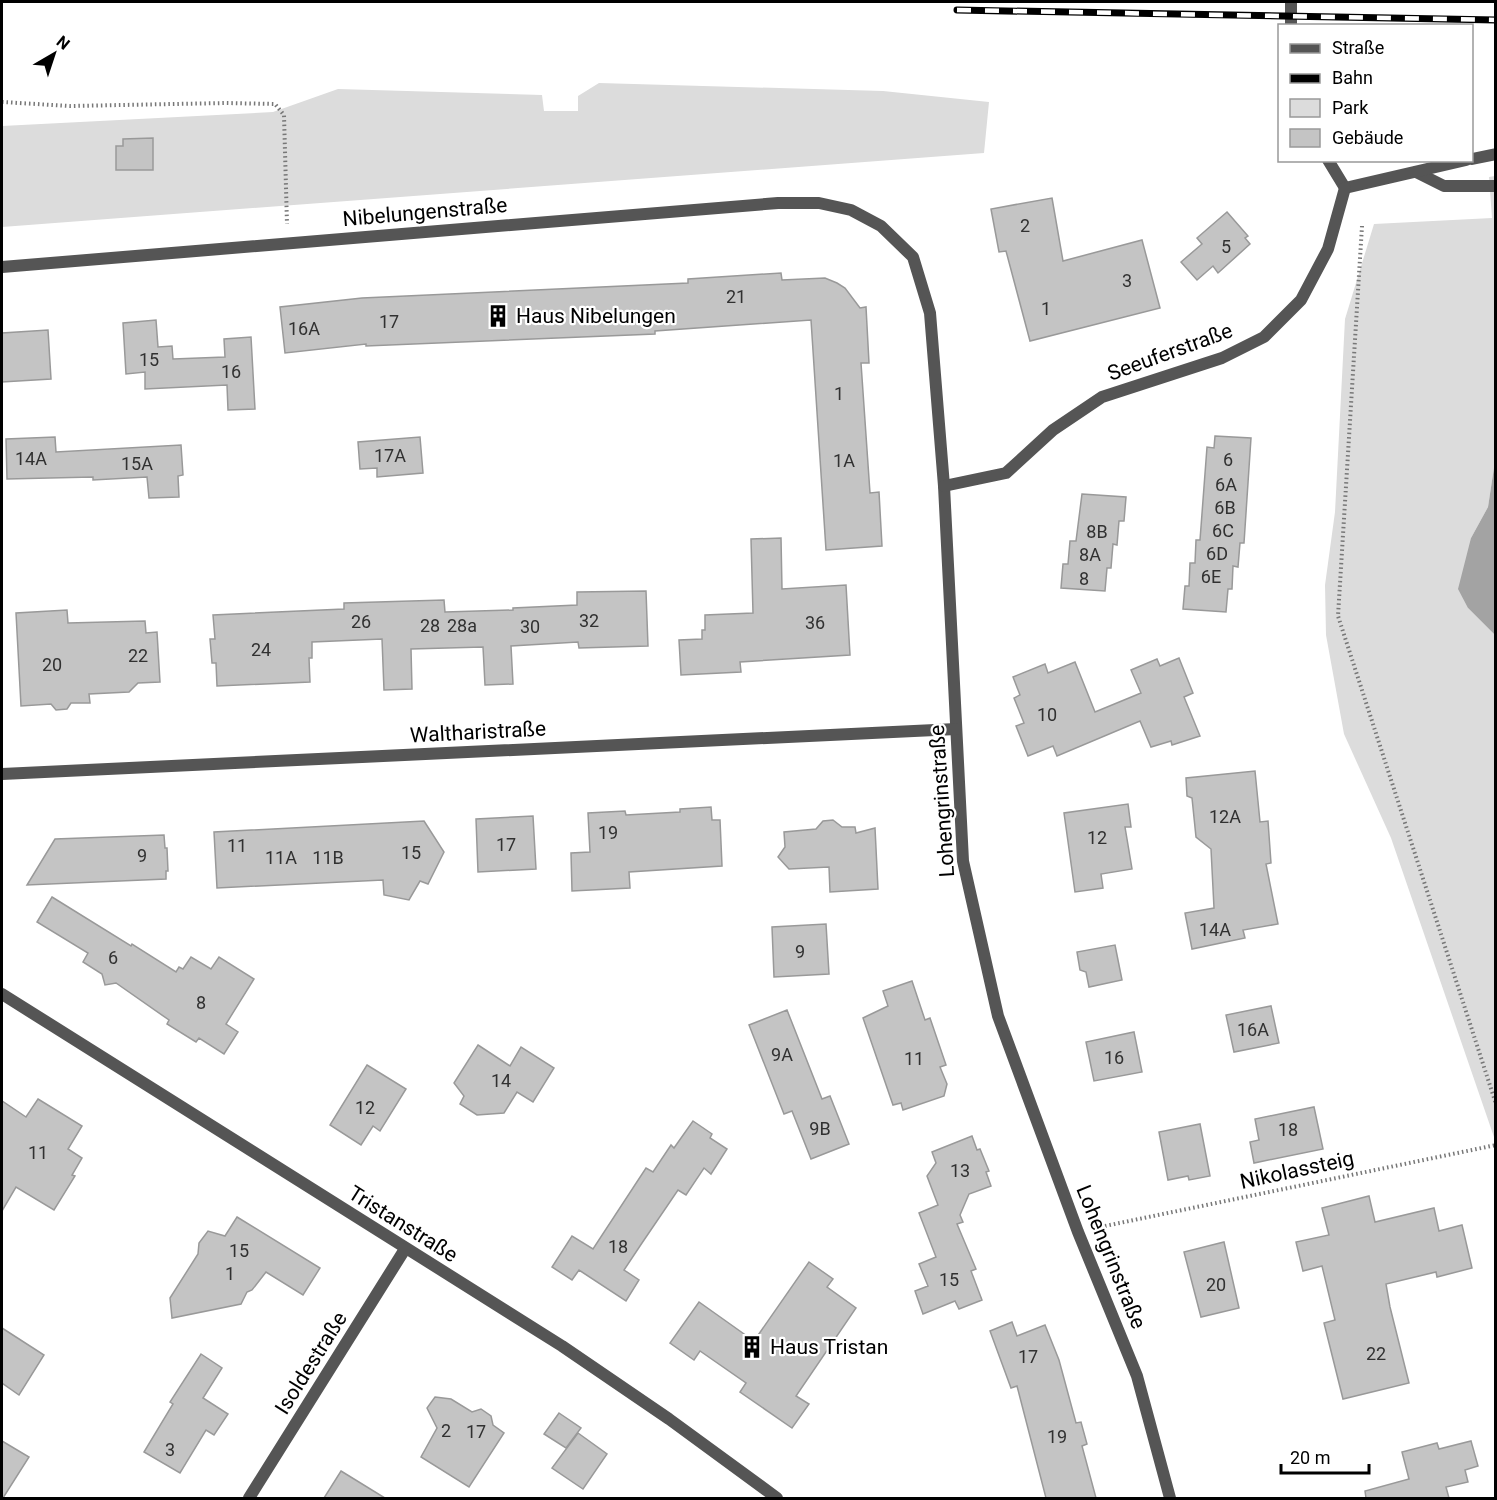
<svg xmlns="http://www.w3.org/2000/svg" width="1497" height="1500" viewBox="0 0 1497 1500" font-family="Roboto,sans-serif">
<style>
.green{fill:#dcdcdc}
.water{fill:#a3a3a3}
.building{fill:#c4c4c4;stroke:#999;stroke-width:1.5}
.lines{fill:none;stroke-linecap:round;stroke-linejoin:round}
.path{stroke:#777;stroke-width:4;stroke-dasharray:1.5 3;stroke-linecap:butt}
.lane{stroke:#555;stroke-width:12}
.street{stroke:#555;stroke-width:12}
.rail-casing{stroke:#000;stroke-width:7}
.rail{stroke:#fff;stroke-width:4.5;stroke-dasharray:14;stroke-linecap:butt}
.labels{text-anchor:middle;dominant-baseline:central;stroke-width:4.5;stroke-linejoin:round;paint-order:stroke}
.number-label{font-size:18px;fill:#313131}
.street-label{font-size:21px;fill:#000;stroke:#fff}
.poi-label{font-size:21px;fill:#000;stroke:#fff;text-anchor:start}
</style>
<rect width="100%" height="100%" fill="#fff"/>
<g class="green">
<path d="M599 83 883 91 989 102 984 153 2 227V126L273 112 338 89 542 95 544 111H578V96Z"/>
<path d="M1495 176V461L1488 507 1471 538 1468 608 1495 635V1140L1391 838 1344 734 1326 635 1325 585 1335 512 1345 319 1374 224 1492 218 1489 177Z"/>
</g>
<path class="water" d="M1495 461V635L1468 608 1458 589 1471 538 1488 507Z"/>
<g class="building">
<path d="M153 138V170H116V146H123V139Z"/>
<path d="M1052 198 1063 261 1142 240 1160 308 1030 341 1006 251 999 252 991 209Z"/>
<path d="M1227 212 1248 236 1245 238 1250 244 1218 273 1213 266 1197 280 1181 262 1202 244 1197 238Z"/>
<path d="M781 273 782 280 825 278 837 283 845 288 860 308 866 307 869 363H861L870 493 879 492 882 546 826 550 811 320 655 331V334L366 346V344L285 353 280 307 362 298 688 283V279Z"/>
<path d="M156 320 158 347 172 346 173 359 225 357 224 339 251 337 255 409 228 410 227 385 145 389V372L126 374 123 323Z"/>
<path d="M48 330 51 379 2 382V333Z"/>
<path d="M1215 436 1251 438 1244 543H1240L1238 567 1233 566 1232 589H1228L1226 612 1183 609 1185 586H1189L1190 563H1195L1196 540H1200L1207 447 1214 448Z"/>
<path d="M55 437 56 452 181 445 183 475 178 476 179 497 149 498 147 477 93 480V477L7 479 6 439Z"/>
<path d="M420 437 423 473 377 477V468L360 469 358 442Z"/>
<path d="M1082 494 1126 497 1124 521H1119L1117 545 1113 544 1111 568H1107L1105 591 1061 588 1063 564H1068L1070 541H1076Z"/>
<path d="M781 538 782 589 846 585 850 655 740 662 741 672 681 675 679 640 702 639V630H705V615L753 613 751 539Z"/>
<path d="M646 591 648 646 579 648 578 642 511 646 513 684 485 685 483 647 411 649 412 689 384 690 382 639 312 642V658H309L310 682 217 686 216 663H212L210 639H215L213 615 344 609V603L444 600 445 612 513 610V608L577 605V592Z"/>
<path d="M67 610 68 623 145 621 146 633 157 632 160 682 138 683 129 692 89 694 90 703H71L67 709 56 710 51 704 21 706 16 613Z"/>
<path d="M1179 658 1193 693 1184 697 1200 736 1172 745 1171 741 1151 747 1140 721 1057 756 1053 746 1028 756 1016 726 1024 723 1014 698 1020 695 1013 677 1045 664 1048 673 1075 662 1095 712 1141 693 1131 670 1157 659 1160 666Z"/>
<path d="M1255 771 1260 822 1268 821 1271 863 1266 864 1278 924 1243 930 1245 938 1192 949 1185 913 1214 908 1211 849 1196 837 1192 798 1187 796 1186 778Z"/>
<path d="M1128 804 1131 827H1125L1132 869 1101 874 1103 888 1075 892 1064 813Z"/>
<path d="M711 807 712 820H720L722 866 629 872 630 888 572 891 571 853 590 852 588 813 625 811 626 815 680 812V809Z"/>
<path d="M533 816 536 869 478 872 476 819Z"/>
<path d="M833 820 842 827H855L856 833 875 828 878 889 830 892 829 867 789 869 778 857 785 847 784 832 816 829 823 821Z"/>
<path d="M424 821 444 852 428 884 420 881 409 900 384 895 383 880 217 888 214 832Z"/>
<path d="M164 835 165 848H167L168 871H166V879L27 885 55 839Z"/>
<path d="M52 897 131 946 132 944 176 972 179 967 183 969 191 957 211 969 219 957 254 979 226 1024 238 1032 224 1054 199 1038 196 1042 167 1024 169 1020 116 983 105 985 102 974 83 962 88 953 37 922Z"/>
<path d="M826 924 829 974 774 977 772 927Z"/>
<path d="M1115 945 1122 980 1089 987 1086 972 1080 970 1077 952Z"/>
<path d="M912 981 925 1020 930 1018 946 1065 940 1067 947 1084 944 1096 903 1110 901 1103 893 1105 863 1018 888 1006 883 991Z"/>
<path d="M1271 1006 1279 1043 1234 1052 1226 1015Z"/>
<path d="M787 1010 822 1099 830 1096 849 1144 811 1159 792 1111 784 1114 749 1025Z"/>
<path d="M1134 1032 1142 1072 1094 1081 1086 1042Z"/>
<path d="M478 1045 510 1066 521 1047 554 1068 533 1102 517 1092 504 1113 477 1115 460 1104 464 1096 454 1083Z"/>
<path d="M367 1065 406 1089 380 1131 373 1126 361 1145 330 1125Z"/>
<path d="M38 1099 82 1126 68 1149 82 1158 72 1175 75 1176 54 1210 16 1187 2 1211V1101L26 1117Z"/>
<path d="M1314 1107 1323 1149 1254 1163 1250 1142 1259 1140 1255 1119Z"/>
<path d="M693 1121 712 1134 710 1138 727 1149 711 1174 704 1168 686 1195 678 1190 642 1243 624 1270 639 1280 626 1301 579 1270 572 1280 552 1267 572 1236 593 1249 646 1168 653 1172 671 1145 674 1148Z"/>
<path d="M1200 1124 1210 1176 1189 1180 1188 1176 1168 1180 1159 1132Z"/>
<path d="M972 1136 977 1150 980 1149 989 1171 986 1172 991 1186 969 1194 960 1215 963 1222 957 1224 976 1269 971 1271 982 1300 959 1309 955 1301 923 1314 915 1291 928 1286 919 1264 936 1257 919 1213 938 1205 927 1176 936 1163 932 1152Z"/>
<path d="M1369 1196 1375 1222 1434 1208 1439 1231 1462 1225 1472 1268 1437 1277 1436 1272 1386 1284 1390 1307 1409 1383 1343 1399 1324 1323 1335 1320 1322 1266 1303 1271 1296 1242 1329 1235 1322 1208Z"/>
<path d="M237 1217 320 1268 303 1295 266 1272 252 1290 247 1292 241 1304 172 1318 170 1298 198 1254 199 1243 208 1231 225 1236Z"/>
<path d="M1224 1242 1239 1308 1201 1317 1184 1252Z"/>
<path d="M809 1262 833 1279 827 1287 856 1308 796 1396 809 1404 792 1428 740 1392 746 1383 700 1351 694 1360 670 1343 699 1302 754 1341Z"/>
<path d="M1012 1322 1017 1336 1045 1325 1059 1360 1076 1423 1081 1422 1087 1444 1082 1446 1096 1498H1046L1017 1386 1011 1388 990 1331Z"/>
<path d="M2 1328 44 1355 19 1395 2 1383Z"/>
<path d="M201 1354 222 1368 203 1398 228 1414 214 1435 206 1430 180 1473 144 1452 173 1404 170 1402Z"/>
<path d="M435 1397 451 1399 472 1412 481 1409 491 1416 493 1425 504 1433 469 1487 421 1457 437 1428 427 1408Z"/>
<path d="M559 1413 581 1428 566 1448 544 1434Z"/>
<path d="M578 1433 607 1454 583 1489 552 1468Z"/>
<path d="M2 1441 29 1457 3 1498H2Z"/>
<path d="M1471 1441 1478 1466 1465 1470 1468 1482 1446 1487 1449 1498H1366L1365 1491 1409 1479 1402 1452 1437 1443 1439 1449Z"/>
<path d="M341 1471 385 1498H324Z"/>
</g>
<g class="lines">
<g class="path">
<path d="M2 102 70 106 226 103 275 104 284 115 287 224"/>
<path d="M1362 226 1338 616 1496 1104"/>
<path d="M1105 1226 1496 1145"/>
</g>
<path class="lane" d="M1416 172 1444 186H1496"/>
<g class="street">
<path d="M1291 26V2"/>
<path d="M1472 159 1496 154"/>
<path d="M1328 160 1345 188"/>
<path d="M1345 188 1466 160"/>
<path d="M2 267 778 203H819L851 210 881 226 913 257 930 313 944 486 963 861 998 1016 1078 1232 1137 1376 1170 1498"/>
<path d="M944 486 1006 473 1053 430 1102 397 1222 358 1264 337 1301 300 1328 249 1345 188"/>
<path d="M2 774 956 729"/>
<path d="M2 994 562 1346 669 1419 777 1498"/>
<path d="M249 1498 405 1249"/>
</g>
<g class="rail-casing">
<path id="rail" d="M957 10 1496 20"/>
</g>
<use href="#rail" class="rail"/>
</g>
<defs>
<g id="building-bare" transform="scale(1.8)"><path d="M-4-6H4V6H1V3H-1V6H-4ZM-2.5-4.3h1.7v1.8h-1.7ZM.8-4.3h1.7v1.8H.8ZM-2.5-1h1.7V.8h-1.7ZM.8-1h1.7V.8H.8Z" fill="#000" stroke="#fff" stroke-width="2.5" paint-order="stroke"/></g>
</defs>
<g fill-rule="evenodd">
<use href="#building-bare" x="498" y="316"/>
<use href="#building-bare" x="752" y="1347"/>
</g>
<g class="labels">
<g class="number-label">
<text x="1025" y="225">2</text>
<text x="1226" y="246">5</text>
<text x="1127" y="280">3</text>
<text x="736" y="296">21</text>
<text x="1046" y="308">1</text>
<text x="389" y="321">17</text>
<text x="304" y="328">16A</text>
<text x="149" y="359">15</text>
<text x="231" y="371">16</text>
<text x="839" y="393">1</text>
<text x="390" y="455">17A</text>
<text x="31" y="458">14A</text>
<text x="1228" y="459">6</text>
<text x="844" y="460">1A</text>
<text x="137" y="463">15A</text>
<text x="1226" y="484">6A</text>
<text x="1225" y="507">6B</text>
<text x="1223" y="530">6C</text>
<text x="1097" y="531">8B</text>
<text x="1217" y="553">6D</text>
<text x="1090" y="554">8A</text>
<text x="1211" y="576">6E</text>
<text x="1084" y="578">8</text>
<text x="589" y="620">32</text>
<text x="361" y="621">26</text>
<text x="815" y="622">36</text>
<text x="430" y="625">28</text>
<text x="462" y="625">28a</text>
<text x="530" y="626">30</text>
<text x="261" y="649">24</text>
<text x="138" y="655">22</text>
<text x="52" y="664">20</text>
<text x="1047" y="714">10</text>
<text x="1225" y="816">12A</text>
<text x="608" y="832">19</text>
<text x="1097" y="837">12</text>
<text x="506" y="844">17</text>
<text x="237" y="845">11</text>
<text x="411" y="852">15</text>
<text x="142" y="855">9</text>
<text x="281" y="857">11A</text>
<text x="328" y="857">11B</text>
<text x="1215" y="929">14A</text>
<text x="800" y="951">9</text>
<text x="113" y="957">6</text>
<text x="201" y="1002">8</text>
<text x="1253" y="1029">16A</text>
<text x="782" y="1054">9A</text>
<text x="1114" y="1057">16</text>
<text x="914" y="1058">11</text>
<text x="501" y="1080">14</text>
<text x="365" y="1107">12</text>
<text x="820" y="1128">9B</text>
<text x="1288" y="1129">18</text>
<text x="38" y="1152">11</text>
<text x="960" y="1170">13</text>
<text x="618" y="1246">18</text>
<text x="239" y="1250">15</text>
<text x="230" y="1273">1</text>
<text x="949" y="1279">15</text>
<text x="1216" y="1284">20</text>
<text x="1376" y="1353">22</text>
<text x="1028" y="1356">17</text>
<text x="446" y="1430">2</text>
<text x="476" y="1431">17</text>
<text x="1057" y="1436">19</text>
<text x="170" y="1449">3</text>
</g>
<g class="street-label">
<text transform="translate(425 212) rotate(-5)">Nibelungenstraße</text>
<text transform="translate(1170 352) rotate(-20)">Seeuferstraße</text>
<text transform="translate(478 732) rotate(-3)">Waltharistraße</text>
<text transform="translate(942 801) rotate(-94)">Lohengrinstraße</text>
<text transform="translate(1297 1170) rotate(-12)">Nikolassteig</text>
<text transform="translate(403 1224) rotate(32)">Tristanstraße</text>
<text transform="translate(1111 1257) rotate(68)">Lohengrinstraße</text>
<text transform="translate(311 1363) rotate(-58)">Isoldestraße</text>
</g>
<g class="poi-label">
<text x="516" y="316">Haus Nibelungen</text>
<text x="770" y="1347">Haus Tristan</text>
</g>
</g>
<rect width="1497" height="1500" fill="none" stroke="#000000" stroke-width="6"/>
<rect x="1278" y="24" width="195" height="138" fill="#ffffff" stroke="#999999" stroke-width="1.5"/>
<rect x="1290" y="44" width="30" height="9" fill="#555555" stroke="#999999" stroke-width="1.5"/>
<text x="1332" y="54" font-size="18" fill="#000000">Straße</text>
<rect x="1290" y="74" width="30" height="9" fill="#000000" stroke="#999999" stroke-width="1.5"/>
<text x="1332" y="84" font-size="18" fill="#000000">Bahn</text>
<rect x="1290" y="99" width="30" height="18" fill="#dcdcdc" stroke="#999999" stroke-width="1.5"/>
<text x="1332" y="114" font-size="18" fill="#000000">Park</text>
<rect x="1290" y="129" width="30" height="18" fill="#c4c4c4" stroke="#999999" stroke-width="1.5"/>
<text x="1332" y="144" font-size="18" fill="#000000">Gebäude</text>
<g transform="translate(54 54) rotate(39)" stroke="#ffffff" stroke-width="4.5" paint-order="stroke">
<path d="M0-4.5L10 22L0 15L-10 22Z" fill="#000000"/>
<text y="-9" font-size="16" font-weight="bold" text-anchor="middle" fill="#000000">N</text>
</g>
<path d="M1281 1464v9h88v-9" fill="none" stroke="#000000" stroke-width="3"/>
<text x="1290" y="1464" font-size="18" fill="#000000" stroke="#ffffff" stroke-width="4.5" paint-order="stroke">20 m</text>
</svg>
